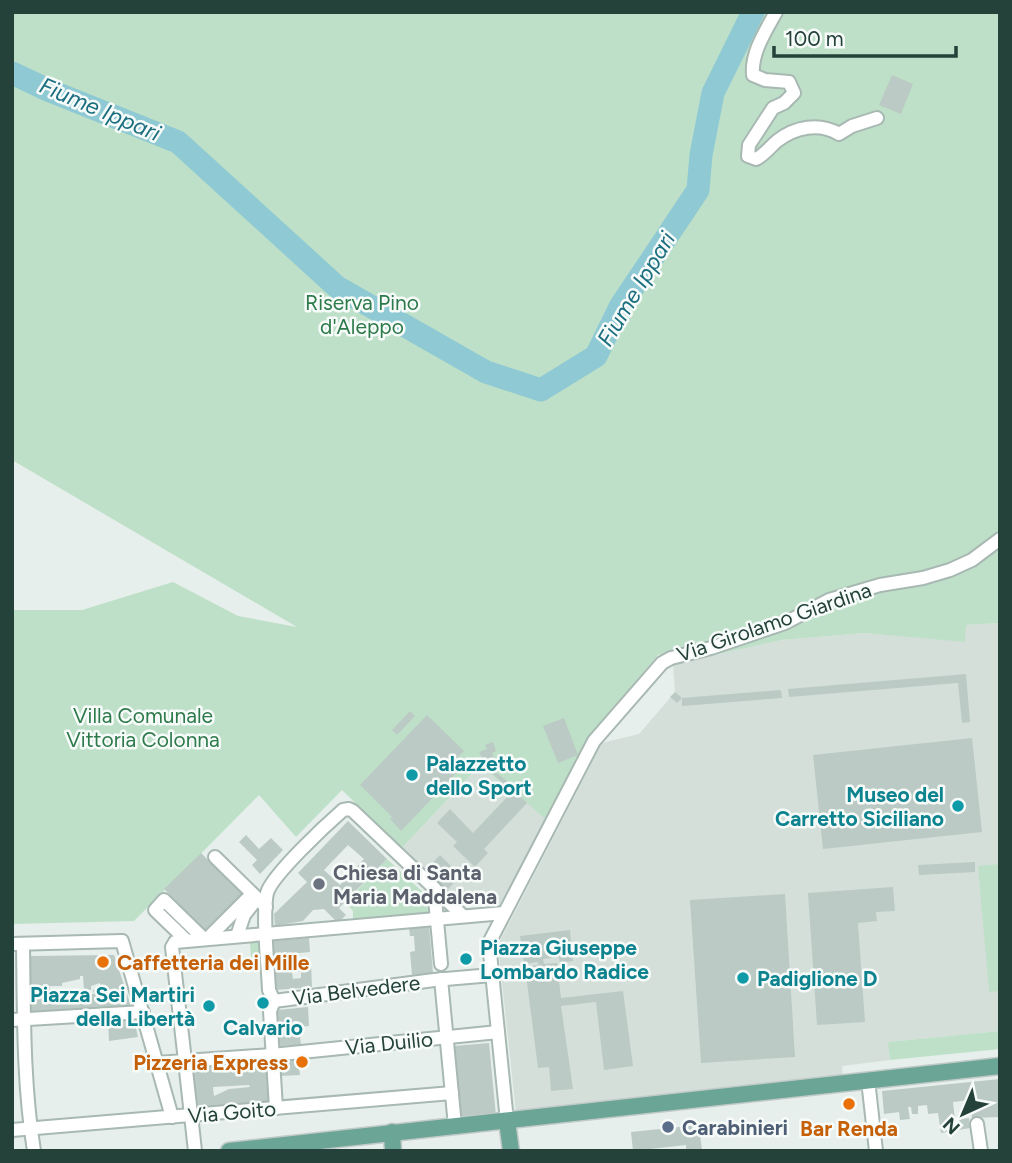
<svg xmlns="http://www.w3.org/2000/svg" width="1012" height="1163" viewBox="0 0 1012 1163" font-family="Figtree,sans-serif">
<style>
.built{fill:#d4dfda}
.green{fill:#bfe0c8}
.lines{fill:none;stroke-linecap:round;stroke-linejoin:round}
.river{stroke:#8ec9d4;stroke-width:23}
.building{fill:#bbcac4;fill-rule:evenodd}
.minor-casing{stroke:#a8b8b2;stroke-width:16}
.major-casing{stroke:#c2cac8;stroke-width:19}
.minor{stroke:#fff;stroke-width:12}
.major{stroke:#6aa596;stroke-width:16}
.culture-dot{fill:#0f9aa8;stroke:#f7fbf9;stroke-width:2.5}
.worship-dot{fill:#6b7280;stroke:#f7fbf9;stroke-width:2.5}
.food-dot{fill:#e8710a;stroke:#f7fbf9;stroke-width:2.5}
.service-dot{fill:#5c6f8a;stroke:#f7fbf9;stroke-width:2.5}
.labels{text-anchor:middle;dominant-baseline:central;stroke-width:5;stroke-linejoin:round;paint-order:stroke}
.park-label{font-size:21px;fill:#2d7a4b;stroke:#f7fbf9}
.street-label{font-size:21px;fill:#24423a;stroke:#f7fbf9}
.culture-label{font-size:21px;font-weight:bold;fill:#0d838f;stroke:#f7fbf9;text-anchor:start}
.worship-label{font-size:21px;font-weight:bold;fill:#5b616d;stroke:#f7fbf9;text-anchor:start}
.food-label{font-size:21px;font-weight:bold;fill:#c56008;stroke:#f7fbf9;text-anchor:start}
.service-label{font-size:21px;font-weight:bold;fill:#4e5e75;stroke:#f7fbf9;text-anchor:start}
.water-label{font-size:23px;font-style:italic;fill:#1c6f80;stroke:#f7fbf9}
</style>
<rect width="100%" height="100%" fill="#e6efeb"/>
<g class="built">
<path d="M1000 623V1031L889 1042 890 1060 842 1066 843 1076 516 1113 498 945 602 743 639 734 675 692 673 664 782 640 864 633 964 641 965 625Z"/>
<path d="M480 765 514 790 545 819 499 907 461 903 402 848Z"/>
</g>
<g class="green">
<path d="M12 12H1000V623L966 625 965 642 864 633 782 640 673 664 659 654 596 728 545 819 514 791 512 792 480 765 402 848 342 790 296 837 259 795 134 921 12 924V610H82L173 582 238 616 297 627 12 460Z"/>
<path d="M387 859 427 896 428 913 353 920V911L345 903Z"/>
<path d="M1000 864V991L989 992 978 866Z"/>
<path d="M260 942 261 966 257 967 251 958 250 943Z"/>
<path d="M1000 1031V1049L890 1060 888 1042Z"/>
</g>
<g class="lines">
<path class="river" d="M12 73 48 90 178 142 337 287 486 372 541 390 596 356 620 307 698 190 701 155 713 93 753 12"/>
</g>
<g class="building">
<path d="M892 75 913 84 901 114 879 105Z"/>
<path d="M966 674 970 722 962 723 958 683 789 697 788 689Z"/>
<path d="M781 690 782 698 682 706V698L677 703 670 697 675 692 682 698Z"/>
<path d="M410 711 415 716 397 735 392 730Z"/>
<path d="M427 715 464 751 457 758 464 765 401 831 390 819 392 817 360 785Z"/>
<path d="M564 718 578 755 558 763 543 726Z"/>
<path d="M972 738 982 832 823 849 813 755Z"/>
<path d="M493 742 496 751 492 753 498 768 492 770 489 762 485 764 479 752 487 749 485 745Z"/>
<path d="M501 758 506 771 503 772 496 759Z"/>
<path d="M494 771 516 788 514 790 527 803 484 849 488 853 475 867 453 846 457 842 437 823 450 809 473 833 512 792 492 773Z"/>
<path d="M348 821 387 859 339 908 346 915 338 923 324 909 313 910 303 921 275 926 274 914 307 882 298 873ZM348 845 364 859 340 885 324 870Z"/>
<path d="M246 835 259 849 271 838 283 850 260 874 252 865 257 860 239 842Z"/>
<path d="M201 853 242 894 205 930 164 889Z"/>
<path d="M440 855 461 876 447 890 426 870Z"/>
<path d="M975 862V872L919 875 918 865Z"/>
<path d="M893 887 895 911 876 912 877 921 858 923 865 1022 817 1025 808 893Z"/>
<path d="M785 894 795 1057 701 1063 690 900Z"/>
<path d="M429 925 433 973 412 975 410 952 415 951 414 936H410L409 927Z"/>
<path d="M570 930 573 961 560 963 559 957 543 959 544 964 557 963 561 998 623 991 633 1066 604 1070 596 1002 561 1006 573 1089 551 1091 549 1067 538 1068 525 967 538 965V962L524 964 520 936Z"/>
<path d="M309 938 310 952 289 954V964H311L312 987 276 990 273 941ZM292 972H301V978L293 979Z"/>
<path d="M114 955 131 1006 31 1012 30 956ZM80 976H83L84 990H91V986L100 983V989L93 990 94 994 84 995 83 993H71L70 990 50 992V986H62V983L80 979Z"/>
<path d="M262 994H264L268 1003 266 1011H263L258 1003 262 998Z"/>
<path d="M308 1007 309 1026 299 1027 298 1021H293L294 1028 299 1027 301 1045 279 1046 277 1010Z"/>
<path d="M134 1019 138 1037 109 1041 108 1020Z"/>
<path d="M489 1043 496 1116 461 1119 454 1046Z"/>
<path d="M298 1060 300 1075 280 1076 279 1062Z"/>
<path d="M266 1063 270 1101 196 1108 191 1068ZM249 1085 250 1087 229 1089 214 1096 213 1087Z"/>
<path d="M1000 1079V1117L972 1118 970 1100 953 1102 955 1120 969 1118 970 1128 941 1133 938 1113 928 1114 927 1105 918 1106V1114H912L911 1107H908L910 1119 900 1120 899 1112 884 1114 882 1091Z"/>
<path d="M699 1125 702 1151H686V1145L633 1151 631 1132Z"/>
</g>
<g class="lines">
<g class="minor-casing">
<g id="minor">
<path d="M776 12C765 32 751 53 753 75L765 80 789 82 794 93 784 103 773 108 749 145 748 156 756 159C764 155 770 147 777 141 795 127 819 122 839 134L852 126 877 118"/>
<path d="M215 857 266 907"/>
<path d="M434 888 463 916"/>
<path d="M237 936 244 915 255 901"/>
<path d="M208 938 252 894"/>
<path d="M186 940 155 910 164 900 204 939"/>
<path d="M12 944 122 941 172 1117"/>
<path d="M23 944C24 1012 23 1083 34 1151"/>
<path d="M441 979 455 1126"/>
<path d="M274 1001 434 980 492 975"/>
<path d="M12 1020 143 1012"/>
<path d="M157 1063 185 1061 172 947 175 942 504 913"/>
<path d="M868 1080 876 1151"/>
<path d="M276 1108 270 1011 274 1001 269 990C268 966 262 915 267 893 272 875 327 824 343 810L349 809 353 811 434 888 441 964"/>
<path d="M507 1121 489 943 594 741 662 663 671 658 711 648 785 623 829 600 880 585 923 578 950 570 972 560 1000 539"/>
<path d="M977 1124 981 1151"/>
<path d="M12 1130 452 1093"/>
<path d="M195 1151 185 1061 272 1055 498 1032"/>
</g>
</g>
<g class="major-casing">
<g id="major">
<path d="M507 1121 511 1151"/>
<path d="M392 1132 393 1151"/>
<path d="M229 1151 1000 1066"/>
</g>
</g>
<use href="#minor" class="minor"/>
<use href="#major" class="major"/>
</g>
<g class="culture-dot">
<circle cx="412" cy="775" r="7"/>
<circle cx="958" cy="806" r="7"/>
<circle cx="466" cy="959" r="7"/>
<circle cx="743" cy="978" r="7"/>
<circle cx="263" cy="1003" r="7"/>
<circle cx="209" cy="1006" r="7"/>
</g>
<circle class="worship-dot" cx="319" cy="884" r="7"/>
<g class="food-dot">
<circle cx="103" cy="962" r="7"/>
<circle cx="302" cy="1062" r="7"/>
<circle cx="849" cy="1104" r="7"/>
</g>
<circle class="service-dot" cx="668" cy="1127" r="7"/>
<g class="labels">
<g class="park-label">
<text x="362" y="302">Riserva Pino<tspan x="362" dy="24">d'Aleppo</tspan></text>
<text x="143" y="715">Villa Comunale<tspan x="143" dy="24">Vittoria Colonna</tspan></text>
</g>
<g class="street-label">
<text transform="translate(774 622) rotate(-19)">Via Girolamo Giardina</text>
<text transform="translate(356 990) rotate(-7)">Via Belvedere</text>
<text transform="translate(389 1043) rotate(-6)">Via Duilio</text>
<text transform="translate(232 1112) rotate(-5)">Via Goito</text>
</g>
<g class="culture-label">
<text x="426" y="763">Palazzetto<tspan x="426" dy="24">dello Sport</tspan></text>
<text x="944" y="794" text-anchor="end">Museo del<tspan x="944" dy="24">Carretto Siciliano</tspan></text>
<text x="480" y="947">Piazza Giuseppe<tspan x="480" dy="24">Lombardo Radice</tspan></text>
<text x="757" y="978">Padiglione D</text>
<text x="195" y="994" text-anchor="end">Piazza Sei Martiri<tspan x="195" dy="24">della Libertà</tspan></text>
<text x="263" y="1027" text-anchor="middle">Calvario</text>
</g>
<g class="worship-label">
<text x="333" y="872">Chiesa di Santa<tspan x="333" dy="24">Maria Maddalena</tspan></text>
</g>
<g class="food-label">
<text x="117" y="962">Caffetteria dei Mille</text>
<text x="288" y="1062" text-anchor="end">Pizzeria Express</text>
<text x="849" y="1128" text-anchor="middle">Bar Renda</text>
</g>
<g class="service-label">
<text x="682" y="1127">Carabinieri</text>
</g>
<g class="water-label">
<text transform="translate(100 109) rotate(23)">Fiume Ippari</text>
<text transform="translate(636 289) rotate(-59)">Fiume Ippari</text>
</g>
</g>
<rect width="1012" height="1163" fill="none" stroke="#24423a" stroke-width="28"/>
<g transform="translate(963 1114) rotate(224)" stroke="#f7fbf9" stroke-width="5" paint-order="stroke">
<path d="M0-5L12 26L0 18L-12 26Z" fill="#24423a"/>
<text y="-10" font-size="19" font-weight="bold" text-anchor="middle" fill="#24423a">N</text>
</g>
<path d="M774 46v10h182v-10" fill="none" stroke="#24423a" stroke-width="3.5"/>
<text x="785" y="46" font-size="21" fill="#24423a" stroke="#f7fbf9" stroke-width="5" paint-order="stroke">100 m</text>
</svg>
